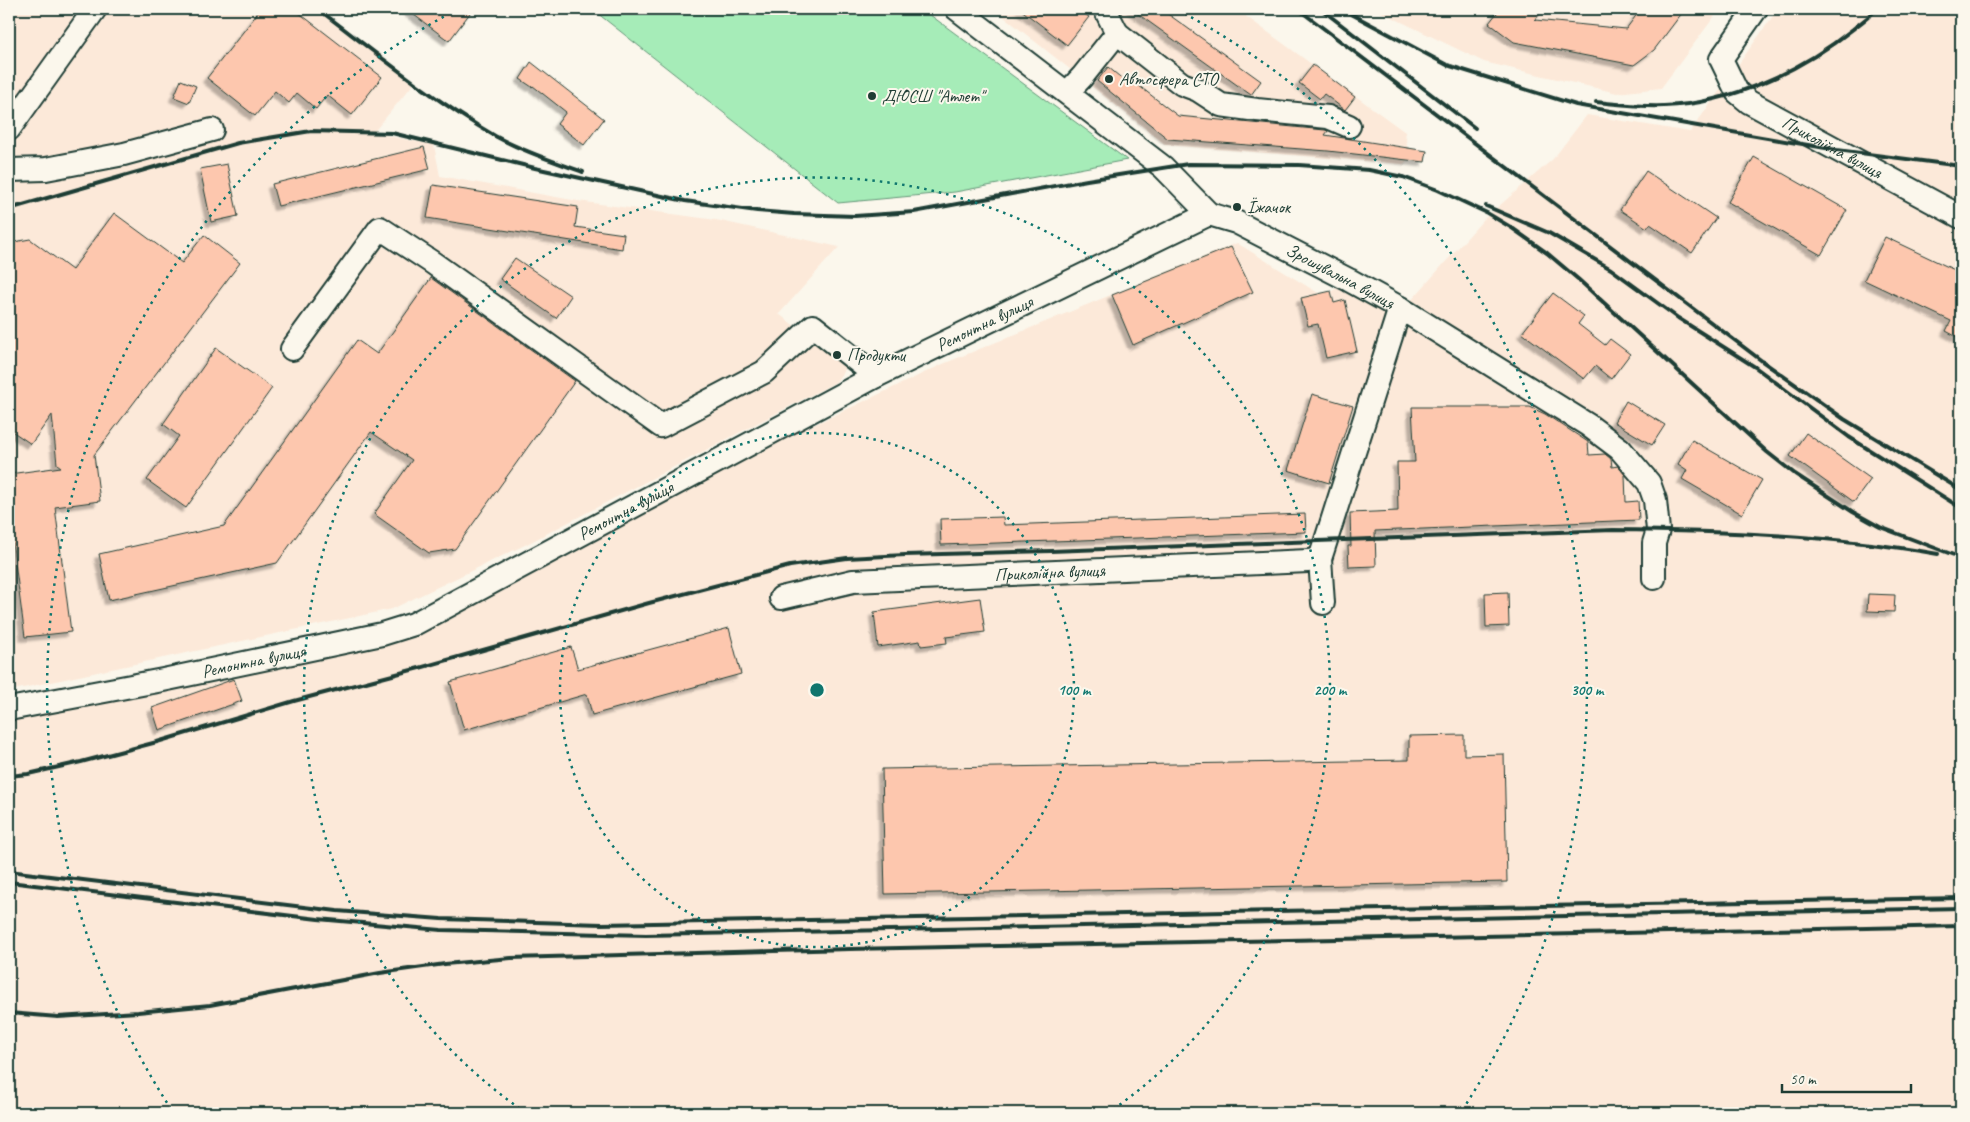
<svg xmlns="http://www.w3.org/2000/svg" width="1970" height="1122" viewBox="0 0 1970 1122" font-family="Caveat,sans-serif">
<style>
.built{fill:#fce9d9}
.green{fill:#a6ecb8;stroke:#629476}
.building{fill:#fdc7ae;stroke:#1f3d34;filter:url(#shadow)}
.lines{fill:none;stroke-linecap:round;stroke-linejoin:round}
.minor-casing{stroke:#1f3d34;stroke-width:26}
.minor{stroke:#fbf7ec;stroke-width:22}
.rail{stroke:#1f3d34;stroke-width:4}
.ring{fill:none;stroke:#0f766e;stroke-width:2.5;stroke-dasharray:2.5 5}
.poi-dot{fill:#1f3d34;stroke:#fbf7ec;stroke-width:2}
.labels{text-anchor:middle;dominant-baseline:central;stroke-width:4;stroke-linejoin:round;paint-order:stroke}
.poi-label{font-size:18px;fill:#1f3d34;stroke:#fbf7ec;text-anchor:start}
.street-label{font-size:18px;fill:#1f3d34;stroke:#fbf7ec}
.centre{fill:#0f766e;stroke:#fbf7ec;stroke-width:2.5}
.ring-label{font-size:15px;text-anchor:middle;font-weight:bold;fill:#0f766e;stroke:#fbf7ec;stroke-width:4;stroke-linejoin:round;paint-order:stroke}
</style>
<defs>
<filter id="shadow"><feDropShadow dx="-4.5" dy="4.5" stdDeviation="1" flood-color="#0004"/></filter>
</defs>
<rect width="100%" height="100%" fill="#fbf7ec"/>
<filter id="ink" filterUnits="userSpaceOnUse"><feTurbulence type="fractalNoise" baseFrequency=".02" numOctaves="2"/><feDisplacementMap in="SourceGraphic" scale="10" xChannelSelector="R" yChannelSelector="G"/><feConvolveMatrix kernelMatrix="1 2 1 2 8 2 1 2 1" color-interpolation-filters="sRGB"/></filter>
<g filter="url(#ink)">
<g class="built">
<path d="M9 9H315L415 82 373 133 434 145 440 176 578 201 716 220 839 247 779 314 847 366 836 382 527 544 392 609 9 691Z"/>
<path d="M994 9H1236L1405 132 1409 159 1403 164 1166 145Z"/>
<path d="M1375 9H1720L1661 88 1617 93 1484 62Z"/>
<path d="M1778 9H1961V1113H9V717L400 638 495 592 782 440 943 364 1237 243 1323 296 1339 287 1358 298 1409 303 1483 220 1553 159 1587 115 1690 132Z"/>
</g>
<path class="green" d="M592 9H922L1127 160 955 192 838 203Z"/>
<g class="building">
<path d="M261 9H294L382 77 352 115 327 95 316 109 297 93 289 103 275 91 255 116 207 78Z"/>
<path d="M406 9H473L449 41Z"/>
<path d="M1020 9H1078L1089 17 1067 45Z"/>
<path d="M1131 9H1161L1261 81 1251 95Z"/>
<path d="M1500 9H1544L1535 20 1626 29 1641 9H1685L1654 50 1634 65 1514 42 1489 23Z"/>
<path d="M531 62 604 119 584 145 557 124 566 112 533 86 532 87 520 79Z"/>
<path d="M1313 65 1355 97 1345 110 1324 94 1320 99 1299 83Z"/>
<path d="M1108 67 1131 86 1134 82 1178 116 1325 130 1328 131 1325 135 1427 151 1425 162 1328 151 1168 139 1097 81Z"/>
<path d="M181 80 196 86 189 103 174 97Z"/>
<path d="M424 147 430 169 278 206 272 184Z"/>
<path d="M1754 157 1847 210 1821 255 1728 202Z"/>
<path d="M227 164 238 216 211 222 200 169Z"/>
<path d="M1646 171 1716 218 1692 253 1650 224 1647 228 1620 210Z"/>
<path d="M433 185 578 207 575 227 624 234 622 249 427 218Z"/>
<path d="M114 213 182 263 204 235 240 263 94 455 100 501 55 507 71 632 25 637 9 517V474L61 467 57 464 52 415 31 444 9 429V243L30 239 72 270Z"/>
<path d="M1885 237 1961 273V339L1946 331 1951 321 1864 280Z"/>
<path d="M1231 247 1253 292 1133 345 1112 295Z"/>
<path d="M515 258 571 296 556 318 500 279Z"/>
<path d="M431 278 575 381 455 549 429 553 374 514 412 460 371 432 277 563 109 600 99 554 224 526 357 340 377 354Z"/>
<path d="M1331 291 1334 303 1345 300 1357 351 1326 358 1318 324 1308 326 1301 298Z"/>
<path d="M1553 293 1584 316 1578 324 1605 345 1610 339 1630 354 1611 379 1595 366 1584 379 1522 333Z"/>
<path d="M216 348 272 388 186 508 147 480 179 436 163 424Z"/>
<path d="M1312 394 1353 406 1329 483 1288 470Z"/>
<path d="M1626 401 1665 425 1652 445 1614 422Z"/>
<path d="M1412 407H1530L1545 414 1588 442 1589 455 1605 454 1611 459 1612 467 1618 466 1625 475 1626 502 1638 501 1639 520 1375 531 1376 566 1349 567 1348 546H1351L1350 513 1398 511 1397 462H1415Z"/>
<path d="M1806 433 1871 479 1854 502 1790 456Z"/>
<path d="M1692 440 1762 480 1742 514 1682 479 1687 470 1678 464Z"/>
<path d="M1305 514 1306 532 941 545 940 519 1003 517 1004 525Z"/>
<path d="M1508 592 1509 626 1486 627 1485 593Z"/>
<path d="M1868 594 1895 595 1894 612 1867 611Z"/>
<path d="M980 598 985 632 946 637 947 643 921 646 920 641 878 647 874 612Z"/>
<path d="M729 628 741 674 592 715 587 694 464 730 450 682 571 647 578 669Z"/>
<path d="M234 679 242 701 159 730 152 708Z"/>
<path d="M1464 735V755L1504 754 1507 882 885 894 882 769 1409 760V736Z"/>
</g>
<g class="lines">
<g class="minor-casing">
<g id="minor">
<path id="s1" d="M957 9 1163 167 1209 214 1236 222 1349 280 1400 308 1588 425 1620 449 1649 483 1655 500 1658 530 1654 543V578"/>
<path d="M1105 9 1117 33"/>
<path id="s2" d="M1756 9 1721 59 1737 92 1749 102 1961 217"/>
<path d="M1067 93 1082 77 1117 33 1182 84 1198 90 1221 105 1257 110 1328 117 1349 126"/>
<path d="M9 129 95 9"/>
<path d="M9 170 46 169 124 154 212 130"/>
<path d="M292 349 380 228 433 263 661 426 764 372 813 326 876 376"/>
<path id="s3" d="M781 598 853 581 1308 561 1320 559"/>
<path d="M1323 603 1320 559 1400 308"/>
<path id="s4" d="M9 709 163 680 382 634 414 624 876 376 1209 214"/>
</g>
</g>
<use href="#minor" class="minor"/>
<g class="rail">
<path d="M318 9C376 53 432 99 495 136 522 151 553 161 583 172"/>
<path d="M1298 9 1762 361 1844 419 1961 490"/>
<path d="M1321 9 1475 128"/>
<path d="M1342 9 1447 65 1576 105 1837 150 1961 166"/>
<path d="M1596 102C1618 104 1641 107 1664 106 1731 104 1802 70 1853 29 1861 22 1870 17 1876 9"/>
<path d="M1486 206 1549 233 1611 269 1678 318 1755 367 1849 437 1961 508"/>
<path d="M9 209 238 143 311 131 392 133 535 168 685 201 757 211 794 214 855 216 914 212 1087 180 1188 164 1299 165 1369 170 1403 177 1438 190 1487 213 1512 228 1547 253 1579 280 1767 452 1795 474 1853 512 1880 527 1959 557"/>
<path d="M9 776 28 774 81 762 157 742 294 701 423 667 649 603 790 566 847 558 905 555 1051 551 1613 530C1721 531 1831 535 1938 554"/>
<path d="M9 871 337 911 441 919 602 924 1961 898"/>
<path d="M9 882 318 919 441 930 646 935 1961 908"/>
<path d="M9 1013 58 1017 138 1012 210 1005 380 973 445 964 511 958 850 949 1961 926"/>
</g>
</g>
</g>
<g class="ring">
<circle cx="817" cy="690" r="257"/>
<path d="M526 1113A513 513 0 1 1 1108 1113"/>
<path d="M171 1109A770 770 0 0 1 456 10M1178 10A770 770 0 0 1 1463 1109"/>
</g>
<g class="poi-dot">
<circle cx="1109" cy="79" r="5"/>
<circle cx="872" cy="96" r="5"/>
<circle cx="1237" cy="207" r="5"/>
<circle cx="837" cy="355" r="5"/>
</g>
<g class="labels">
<g class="poi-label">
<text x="1119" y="79">Автосфера СТО</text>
<text x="882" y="96">ДЮСШ "Атлет"</text>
<text x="1247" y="207">Їжачок</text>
<text x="847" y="355">Продукти</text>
</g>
<g class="street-label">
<text stroke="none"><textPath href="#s2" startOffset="208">Приколійна вулиця</textPath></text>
<text stroke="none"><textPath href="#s1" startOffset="471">Зрошувальна вулиця</textPath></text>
<text stroke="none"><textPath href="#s4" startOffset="1059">Ремонтна вулиця</textPath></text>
<text stroke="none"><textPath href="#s4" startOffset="654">Ремонтна вулиця</textPath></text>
<text stroke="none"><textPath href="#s3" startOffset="271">Приколійна вулиця</textPath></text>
<text stroke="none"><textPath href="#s4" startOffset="249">Ремонтна вулиця</textPath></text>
</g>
</g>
<circle cx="817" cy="690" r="8" class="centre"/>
<g class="ring-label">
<text x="1074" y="695">100 m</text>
<text x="1330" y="695">200 m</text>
<text x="1587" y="695">300 m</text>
</g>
<rect width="1970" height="1122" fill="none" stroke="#fbf7ec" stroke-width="30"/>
<rect x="15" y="15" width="1940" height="1092" fill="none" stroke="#1f3d34" stroke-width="2" filter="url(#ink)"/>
<path d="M1782 1084v8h129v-8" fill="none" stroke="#1f3d34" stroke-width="2.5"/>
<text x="1790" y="1084" font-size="15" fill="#1f3d34" stroke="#fbf7ec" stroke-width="4" paint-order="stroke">50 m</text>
</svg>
